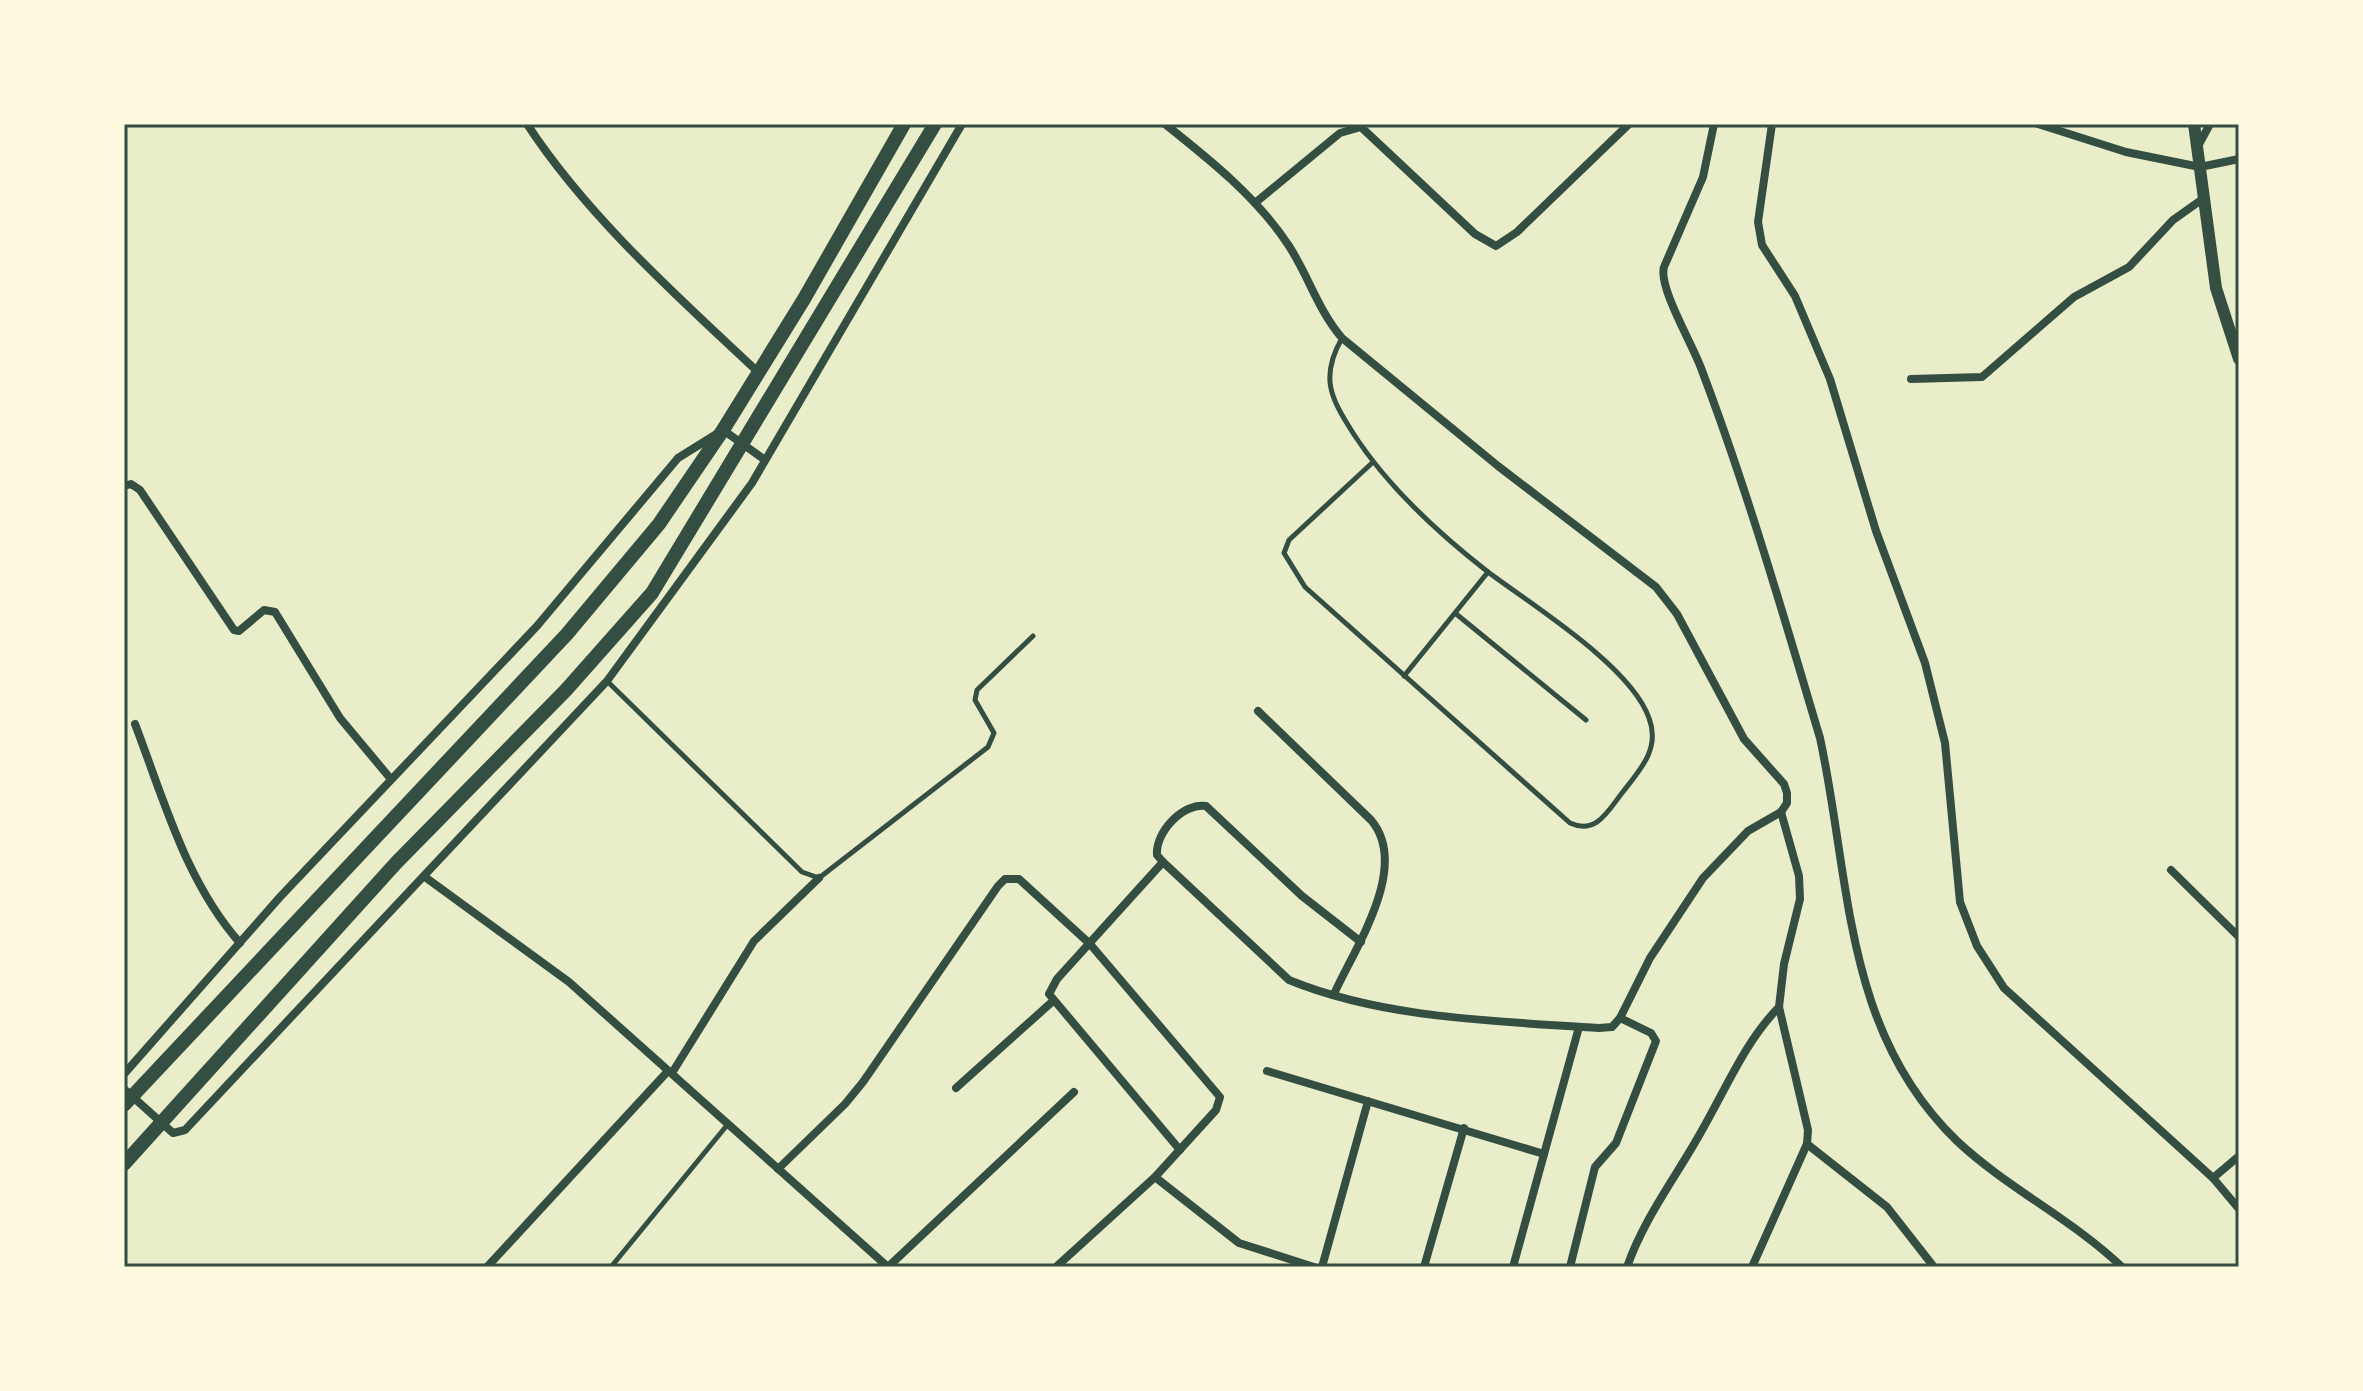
<svg xmlns="http://www.w3.org/2000/svg" width="2363" height="1391" viewBox="0 0 2363 1391" font-family="Merriweather,serif">
<style>
.lines{fill:none;stroke-linecap:round;stroke-linejoin:round}
.service{stroke:#344e41;stroke-width:5}
.minor{stroke:#344e41;stroke-width:8}
.tertiary{stroke:#344e41;stroke-width:12}
.primary{stroke:#344e41;stroke-width:14}
.neatline{fill:none;stroke:#344e41;stroke-width:3}
</style>
<rect width="100%" height="100%" fill="#e9edc9"/>
<g class="lines">
<g class="service">
<path d="M1342 338C1320 377 1330 397 1353 433 1387 486 1438 533 1488 572 1532 605 1631 666 1649 718 1661 749 1639 771 1622 793 1608 811 1596 835 1570 823L1305 587 1284 553 1289 540 1372 463"/>
<path d="M1455 613 1586 720"/>
<path d="M1404 676 1488 572"/>
<path d="M607 681 802 872 819 878 988 747 994 733 975 700 977 690 1033 636"/>
<path d="M611 1267 728 1124"/>
</g>
<g class="minor">
<path d="M527 124C587 216 678 297 758 372"/>
<path d="M1165 124C1209 159 1258 198 1289 246 1309 277 1318 310 1342 338L1498 466 1656 587 1677 614 1744 739 1784 784 1787 793V803L1781 812 1748 831 1703 878 1650 958 1620 1018 1612 1027 1599 1028C1497 1021 1384 1019 1289 980L1163 862 1157 855C1155 832 1184 802 1206 806L1302 896 1361 942"/>
<path d="M1714 124 1703 177 1664 267C1658 287 1693 345 1701 368 1747 489 1783 614 1820 738 1851 881 1843 1031 1957 1141 2007 1188 2072 1219 2122 1267"/>
<path d="M1772 124 1758 222 1762 245 1795 296 1830 379 1876 531 1925 663 1945 743 1960 902 1977 946 2004 988 2213 1178 2239 1209"/>
<path d="M2038 124 2126 152 2200 167 2239 159"/>
<path d="M2197 148 2210 124"/>
<path d="M1255 203 1340 133 1361 127 1475 234 1496 246 1517 232 1629 124"/>
<path d="M1911 379 1982 377 2074 297 2129 267 2173 220 2204 198"/>
<path d="M124 486 131 484 140 490 234 630 239 631 264 610 275 612 340 718 390 778"/>
<path d="M1258 711 1371 820C1411 867 1354 949 1334 994"/>
<path d="M135 724C164 800 186 882 240 943"/>
<path d="M1163 862 1057 979 1049 994 1180 1150"/>
<path d="M2171 870 2239 937"/>
<path d="M425 877 569 982 888 1267"/>
<path d="M1267 1071 1544 1154"/>
<path d="M124 1074 280 897 537 626 678 458 723 430 765 460"/>
<path d="M956 1088 1053 1001"/>
<path d="M124 1089 173 1133 185 1130 607 681 752 483 962 124"/>
<path d="M1807 1144 1887 1207 1934 1267"/>
<path d="M778 1169 845 1104 863 1082 998 886 1005 879H1019L1090 944 1220 1097 1216 1110 1155 1177 1056 1267"/>
<path d="M1155 1177 1239 1243 1314 1267"/>
<path d="M2213 1178 2239 1156"/>
<path d="M487 1267 668 1071 672 1073 754 941 819 878"/>
<path d="M888 1267 1074 1092"/>
<path d="M1322 1267 1368 1101"/>
<path d="M1424 1267 1464 1128"/>
<path d="M1513 1267 1579 1027"/>
<path d="M1570 1267 1595 1167 1616 1143 1656 1041 1651 1033 1620 1018"/>
<path d="M1627 1267C1644 1218 1676 1177 1701 1132 1726 1089 1744 1043 1779 1007"/>
<path d="M1752 1267 1807 1144 1808 1130 1779 1007 1784 964 1800 899 1799 876 1781 812"/>
</g>
<path class="tertiary" d="M2194 124 2216 288 2239 359"/>
<g class="primary">
<path d="M124 1105 567 634 659 524 723 430 804 299 904 124"/>
<path d="M124 1164 396 863 566 690 652 593 935 124"/>
</g>
</g>
<rect width="2363" height="1391" fill="none" stroke="#fefae0" stroke-width="252"/>
<rect x="126" y="126" width="2111" height="1139" class="neatline"/>
</svg>
